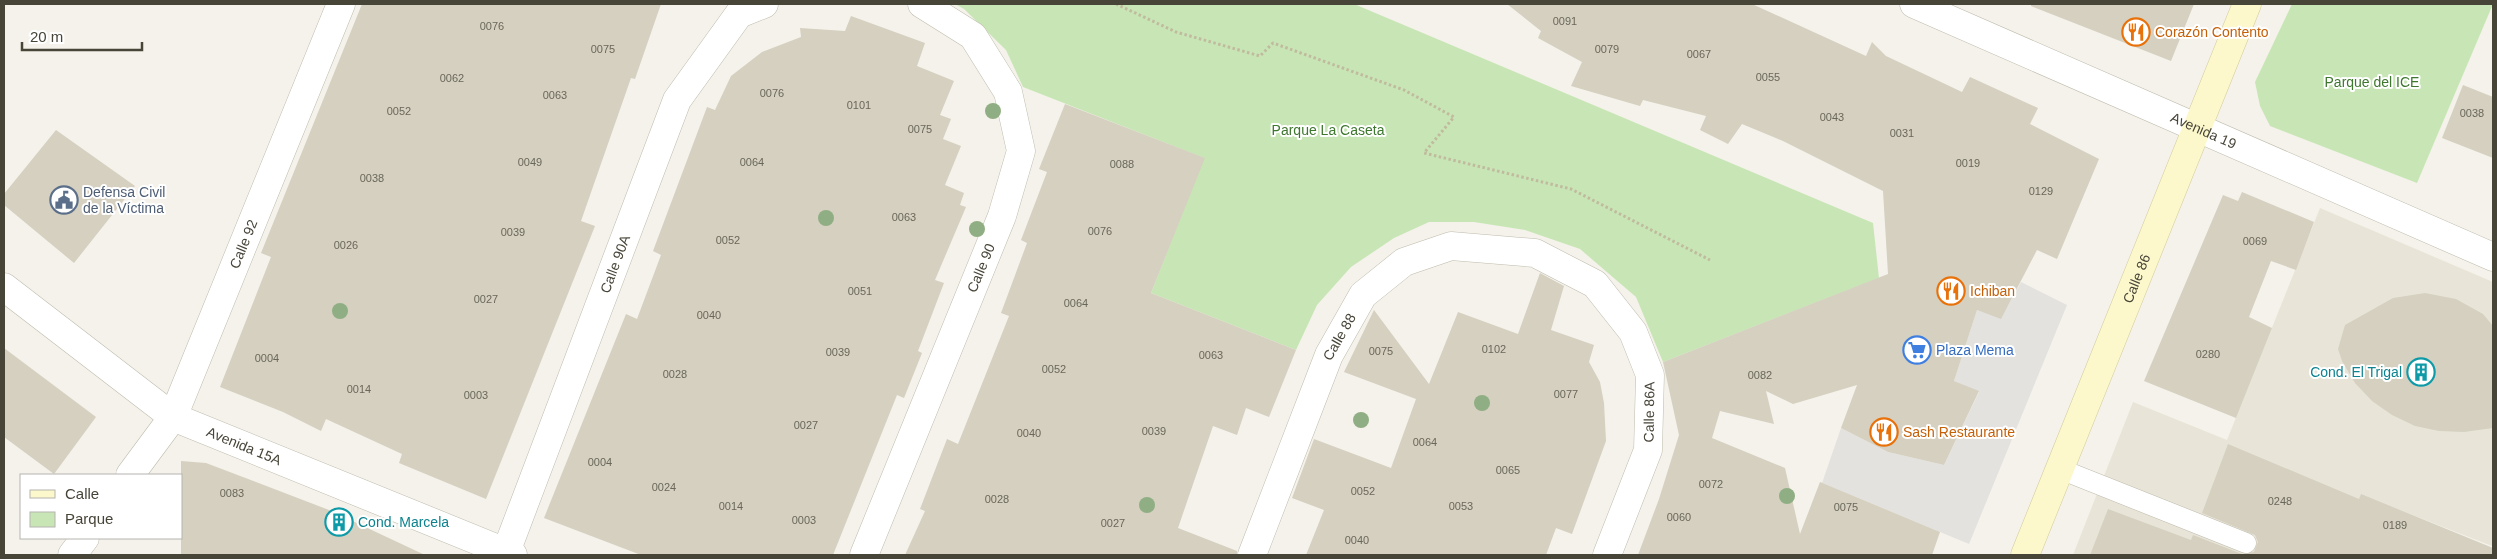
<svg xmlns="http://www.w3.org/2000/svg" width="2497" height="559" viewBox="0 0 2497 559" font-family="Arial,sans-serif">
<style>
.residential{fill:#e8e5d8}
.green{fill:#c8e6b5}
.parking{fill:#e3e2de}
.building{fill:#d5d0c0}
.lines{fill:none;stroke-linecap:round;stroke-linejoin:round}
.lane-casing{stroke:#bfbcad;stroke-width:21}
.street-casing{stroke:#bfbcad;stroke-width:29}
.secondary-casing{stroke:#d1cc9b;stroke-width:29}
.path{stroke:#c0ba9e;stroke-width:3;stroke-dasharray:2.5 2.5;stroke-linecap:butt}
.lane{stroke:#fff;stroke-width:20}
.street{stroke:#fff;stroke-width:28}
.secondary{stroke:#fcf8cc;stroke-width:28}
.tree{fill:#90ae83}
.labels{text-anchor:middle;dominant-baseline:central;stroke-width:4;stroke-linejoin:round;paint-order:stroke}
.number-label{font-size:11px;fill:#6a675a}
.food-label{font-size:14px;fill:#c56008;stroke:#fff;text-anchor:start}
.park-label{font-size:14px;fill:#3e772e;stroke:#fff}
.street-label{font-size:14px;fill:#474438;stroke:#fff}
.service-label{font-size:14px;fill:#4e5e75;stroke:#fff;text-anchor:start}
.shop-label{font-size:14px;fill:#366cbe;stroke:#fff;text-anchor:start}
.culture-label{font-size:14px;fill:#0d838f;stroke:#fff;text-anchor:end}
</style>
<rect width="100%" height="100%" fill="#f4f2ea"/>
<path class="residential" d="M2320 208 2493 282 2492 546 2361 495 2337 555H2073L2133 402 2227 440Z"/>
<g class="green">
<path d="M955 4H1354L1873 223 1879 278 1663 362 1636 297 1580 249 1525 230 1474 222H1429L1394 238 1351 267 1317 305 1296 350 1151 293 1204 158 1023 87 1006 50 964 9Z"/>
<path d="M2292 4H2493L2417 183 2270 126 2260 106 2255 82Z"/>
</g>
<path class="parking" d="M2021 282 2067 305 1969 544 1822 483 1841 428 1888 452 1944 465 1979 392 1954 381 1977 310 2001 318Z"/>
<g class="building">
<path d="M362 4H661L635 79 631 78 581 221 595 226 486 499 399 463 402 454 326 419 321 431 283 412 220 387 271 257 261 253Z"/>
<path d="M1507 4H1752L1866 56 1872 42 1886 56 1962 92 1970 77 2038 108 2030 124 2099 159 2057 259 2037 250 2001 319 1977 310 1954 381 1979 391 1944 465 1888 452 1841 428 1857 385 1793 404 1766 391 1774 424 1720 411 1712 438 1785 468 1800 534 1820 482 1940 532 1932 555H1638L1659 499 1679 435 1663 362 1888 274 1883 191 1783 141 1742 124 1728 144 1700 130 1706 116 1643 100 1640 106 1571 86 1582 62 1538 38 1541 31Z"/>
<path d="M2031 4H2194L2171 61 2031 6Z"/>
<path d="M851 16 925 43 917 66 954 81 940 115 951 119 943 139 961 146 945 185 964 193 960 205 966 207 935 280 944 283 918 351 922 353 904 398 897 395 833 555H641L544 518 626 314 637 319 661 255 653 251 707 107 715 110 731 76 762 52 801 37 800 28 845 31Z"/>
<path d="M2463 85 2493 97V158L2442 138Z"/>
<path d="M1065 104 1205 158 1151 293 1296 350 1269 417 1246 408 1237 435 1213 426 1178 528 1237 551V555H905L925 511 920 509 947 439 958 444 1009 316 1001 313 1027 243 1021 240 1047 172 1039 169Z"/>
<path d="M56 130 135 186 74 263 4 205V194Z"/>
<path d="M2242 192 2314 222 2296 270 2271 261 2249 317 2272 328 2236 418 2144 381 2223 195 2238 201Z"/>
<path d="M1540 273 1564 286 1551 330 1594 345 1589 362 1600 382 1604 403 1606 441 1572 534 1556 528 1546 555H1306L1324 510 1292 498 1314 439 1391 468 1416 399 1344 372 1374 310 1429 384 1458 312 1518 334Z"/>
<path d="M2425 293 2456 299 2483 314 2493 326V428L2464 432 2439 431 2415 426 2392 415 2372 401 2355 383 2342 361 2338 349 2345 325 2393 298Z"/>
<path d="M4 348 96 417 54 474 4 437Z"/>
<path d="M2228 444 2359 499 2361 494 2493 548V555H2090L2108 509 2191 540 2193 535 2242 554 2254 552 2258 542 2255 535 2202 513Z"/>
<path d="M181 461 206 463 329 510 425 555H181Z"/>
</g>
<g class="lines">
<g class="lane-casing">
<path id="lane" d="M2060 469 2246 543"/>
</g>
<g class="street-casing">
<g id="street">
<path id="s1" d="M1914 4 2493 257"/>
<path id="s2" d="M4 287 173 417 513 555"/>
<path id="s3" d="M130 475 173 417 341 4"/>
<path id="s4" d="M506 552 677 100 739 14 764 4"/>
<path d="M72 555 85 538"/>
<path id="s5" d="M864 555 1002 216 1021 151 1008 92 973 36 922 4"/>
<path id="s6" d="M1252 555 1329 355 1363 295 1404 262 1451 246 1535 253 1595 284 1633 332 1650 375 1648 450 1607 555"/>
</g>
</g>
<g class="secondary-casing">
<g id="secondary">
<path id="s7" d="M2025 555 2247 4"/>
</g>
</g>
<path class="path" d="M1116 4 1176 32 1260 56 1273 43 1404 90 1454 117 1424 153 1571 189 1710 260"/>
<use href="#lane" class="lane"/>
<use href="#street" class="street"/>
<use href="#secondary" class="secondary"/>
</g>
<g class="tree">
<circle cx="993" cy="111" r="8"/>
<circle cx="826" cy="218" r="8"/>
<circle cx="977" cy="229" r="8"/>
<circle cx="340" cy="311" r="8"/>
<circle cx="1482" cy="403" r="8"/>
<circle cx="1361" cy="420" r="8"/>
<circle cx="1787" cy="496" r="8"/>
<circle cx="1147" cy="505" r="8"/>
</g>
<defs>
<g id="restaurant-ring" transform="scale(1.4375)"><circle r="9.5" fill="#fff" stroke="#e8710a" stroke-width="1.5"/><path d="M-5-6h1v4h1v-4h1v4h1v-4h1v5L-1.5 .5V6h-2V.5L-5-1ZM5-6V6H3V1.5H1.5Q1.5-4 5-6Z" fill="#e8710a"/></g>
<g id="civic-ring" transform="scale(1.4375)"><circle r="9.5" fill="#fff" stroke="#5c6f8a" stroke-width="1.5"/><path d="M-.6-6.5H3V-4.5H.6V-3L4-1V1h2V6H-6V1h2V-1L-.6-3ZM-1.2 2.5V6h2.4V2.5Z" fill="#5c6f8a"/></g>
<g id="supermarket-ring" transform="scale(1.4375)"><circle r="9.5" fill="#fff" stroke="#3f7fe0" stroke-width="1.5"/><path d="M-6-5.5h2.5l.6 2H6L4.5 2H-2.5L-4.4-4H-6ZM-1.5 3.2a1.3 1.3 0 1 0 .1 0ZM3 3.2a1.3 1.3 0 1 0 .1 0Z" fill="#3f7fe0"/></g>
<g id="building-ring" transform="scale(1.4375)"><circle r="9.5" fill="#fff" stroke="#0f9aa8" stroke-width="1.5"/><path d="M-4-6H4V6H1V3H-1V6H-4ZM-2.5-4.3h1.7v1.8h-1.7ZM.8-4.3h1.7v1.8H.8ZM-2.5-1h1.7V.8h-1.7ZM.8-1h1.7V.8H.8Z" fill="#0f9aa8"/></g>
</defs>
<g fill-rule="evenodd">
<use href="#restaurant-ring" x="2136" y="32"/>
<use href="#civic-ring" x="64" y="200"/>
<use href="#restaurant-ring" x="1951" y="291"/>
<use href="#supermarket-ring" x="1917" y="350"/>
<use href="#building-ring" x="2421" y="372"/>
<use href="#restaurant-ring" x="1884" y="432"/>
<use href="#building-ring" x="339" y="522"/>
</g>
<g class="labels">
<g class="number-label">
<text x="1565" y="21">0091</text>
<text x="492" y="26">0076</text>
<text x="603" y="49">0075</text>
<text x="1607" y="49">0079</text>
<text x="1699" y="54">0067</text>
<text x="1768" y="77">0055</text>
<text x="452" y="78">0062</text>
<text x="772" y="93">0076</text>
<text x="555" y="95">0063</text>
<text x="859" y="105">0101</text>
<text x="399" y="111">0052</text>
<text x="2472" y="113">0038</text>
<text x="1832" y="117">0043</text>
<text x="920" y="129">0075</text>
<text x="1902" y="133">0031</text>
<text x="530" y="162">0049</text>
<text x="752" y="162">0064</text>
<text x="1968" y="163">0019</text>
<text x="1122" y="164">0088</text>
<text x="372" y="178">0038</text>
<text x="2041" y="191">0129</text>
<text x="904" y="217">0063</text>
<text x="1100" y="231">0076</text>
<text x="513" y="232">0039</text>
<text x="728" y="240">0052</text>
<text x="2255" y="241">0069</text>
<text x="346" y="245">0026</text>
<text x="860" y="291">0051</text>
<text x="486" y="299">0027</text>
<text x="1076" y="303">0064</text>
<text x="709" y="315">0040</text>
<text x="1494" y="349">0102</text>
<text x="1381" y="351">0075</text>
<text x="838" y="352">0039</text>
<text x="2208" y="354">0280</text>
<text x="1211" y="355">0063</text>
<text x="267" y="358">0004</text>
<text x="1054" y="369">0052</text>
<text x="675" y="374">0028</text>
<text x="1760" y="375">0082</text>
<text x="359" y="389">0014</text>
<text x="1566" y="394">0077</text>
<text x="476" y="395">0003</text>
<text x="806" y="425">0027</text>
<text x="1154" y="431">0039</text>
<text x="1029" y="433">0040</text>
<text x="1425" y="442">0064</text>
<text x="600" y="462">0004</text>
<text x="1508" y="470">0065</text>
<text x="1711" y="484">0072</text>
<text x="664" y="487">0024</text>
<text x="1363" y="491">0052</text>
<text x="232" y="493">0083</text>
<text x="997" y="499">0028</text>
<text x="2280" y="501">0248</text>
<text x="731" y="506">0014</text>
<text x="1461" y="506">0053</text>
<text x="1846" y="507">0075</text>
<text x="1679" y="517">0060</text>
<text x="804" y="520">0003</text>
<text x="1113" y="523">0027</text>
<text x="2395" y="525">0189</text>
<text x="1357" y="540">0040</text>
</g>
<g class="food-label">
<text x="2155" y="32">Corazón Contento</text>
<text x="1970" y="291">Ichiban</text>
<text x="1903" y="432">Sash Restaurante</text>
</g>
<g class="park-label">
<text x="2372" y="82">Parque del ICE</text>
<text x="1328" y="130">Parque La Caseta</text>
</g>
<g class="street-label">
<text stroke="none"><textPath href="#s1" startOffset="316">Avenida 19</textPath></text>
<text stroke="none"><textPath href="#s3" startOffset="259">Calle 92</textPath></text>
<text stroke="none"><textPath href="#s4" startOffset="308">Calle 90A</textPath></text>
<text stroke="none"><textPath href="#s5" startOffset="310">Calle 90</textPath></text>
<text stroke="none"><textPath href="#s7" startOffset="298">Calle 86</textPath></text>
<text stroke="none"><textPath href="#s6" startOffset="235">Calle 88</textPath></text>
<text transform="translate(1649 412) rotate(-89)">Calle 86A</text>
<text stroke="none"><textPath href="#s2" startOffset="290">Avenida 15A</textPath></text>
</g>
<g class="service-label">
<text x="83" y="192">Defensa Civil<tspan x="83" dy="16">de la Víctima</tspan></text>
</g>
<g class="shop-label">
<text x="1936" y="350">Plaza Mema</text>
</g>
<g class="culture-label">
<text x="2402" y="372">Cond. El Trigal</text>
<text x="358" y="522" text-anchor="start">Cond. Marcela</text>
</g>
</g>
<rect width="2497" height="559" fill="none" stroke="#474438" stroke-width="10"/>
<rect x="20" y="474" width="162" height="65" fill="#ffffff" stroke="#b5b4af"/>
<rect x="30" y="490" width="25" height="8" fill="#fcf8cc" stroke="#b5b4af"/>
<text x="65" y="499" font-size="15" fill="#474438">Calle</text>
<rect x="30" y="512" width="25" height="15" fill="#c8e6b5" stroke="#b5b4af"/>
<text x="65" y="524" font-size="15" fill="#474438">Parque</text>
<path d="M22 42v8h120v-8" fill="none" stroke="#474438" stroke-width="2.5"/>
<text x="30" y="42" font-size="15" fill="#474438" stroke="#ffffff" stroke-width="4" paint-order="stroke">20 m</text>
</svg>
